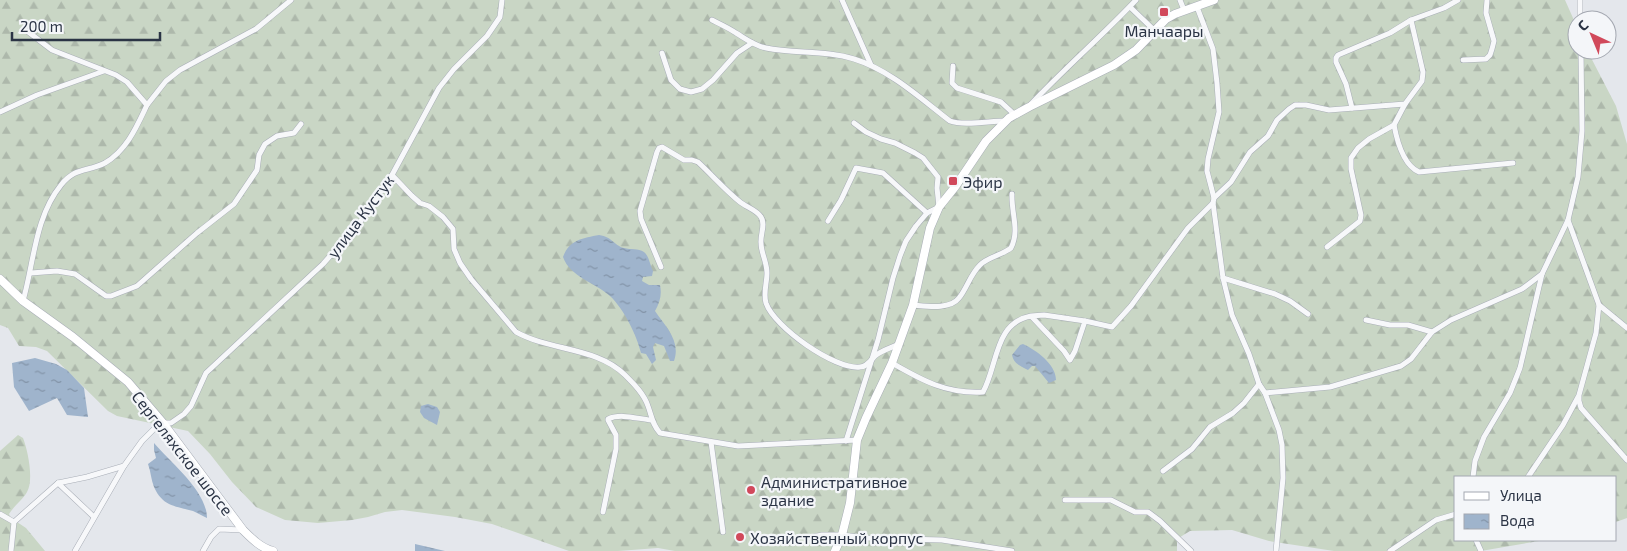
<svg xmlns="http://www.w3.org/2000/svg" width="1627" height="551" viewBox="0 0 1627 551" font-family="'Exo 2',sans-serif">
<style>
.forest{fill:url(#forest-firs)}
.water{fill:url(#water-ripples)}
.lines{fill:none;stroke-linecap:round;stroke-linejoin:round}
.street-casing{stroke:#a9aeb7;stroke-width:6}
.secondary-casing{stroke:#a9aeb7;stroke-width:9}
.street{stroke:#f7f8fa;stroke-width:5}
.secondary{stroke:#fff;stroke-width:8}
.poi-dot{fill:#d1495b;stroke:#f4f6f9;stroke-width:2}
.labels{text-anchor:middle;dominant-baseline:central;stroke-width:4.5;stroke-linejoin:round;paint-order:stroke}
.poi-label{font-size:16px;fill:#2b3445;stroke:#f4f6f9;text-anchor:start}
.street-label{font-size:16px;fill:#2b3445;stroke:#f4f6f9}
</style>
<defs>
<pattern id="forest-firs" width="22" height="20" patternUnits="userSpaceOnUse" patternTransform="scale(1.25)"><rect width="22" height="20" fill="#c9d6c5"/><path d="M5 1l3.5 6h-7zM16 11l3.5 6h-7z" fill="#adb8ab"/></pattern>
<pattern id="water-ripples" width="26" height="14" patternUnits="userSpaceOnUse" patternTransform="scale(1.25)"><rect width="26" height="14" fill="#9fb4cc"/><path d="M2 4q2-2 4 0t4 0M15 11q2-2 4 0t4 0" fill="none" stroke="#8293a7"/></pattern>
</defs>
<rect width="100%" height="100%" fill="#e4e7ec"/>
<g class="forest">
<path d="M0 0H1565L1577 27V50H1587L1616 106 1627 144V518L1616 522V477H1456V540H1545L1481 551H1334L1269 541 1232 530 1190 531 1177 539V551H675L658 548 618 551H569L492 524 455 517 402 510 385 512 368 517 352 520 318 523 285 520 256 507 232 482 210 454 188 431 117 416 108 411 47 351 36 347 19 346 8 328 0 325Z"/>
<path d="M18 435 23 438C28 451 34 480 27 492 24 498 14 506 9 514L11 518 26 528 45 551H0V451Z"/>
</g>
<g class="water">
<path d="M599 235C613 237 613 245 624 248 631 250 638 248 644 252 649 256 650 265 653 271L652 276 643 277 642 281 649 285H660C662 295 660 302 655 311 666 327 681 341 674 361H670L664 346 655 343 653 347 656 360 652 364 646 354 641 353C637 336 624 309 610 296 596 283 570 277 563 257 569 240 583 238 599 235Z"/>
<path d="M1023 344C1036 350 1056 364 1056 380L1049 383 1035 366H1032L1028 370C1020 366 1014 364 1012 355L1020 345Z"/>
<path d="M35 358 56 364 67 370 84 388 88 417 67 415 57 398 29 411 14 387 12 363Z"/>
<path d="M428 404 437 407 440 412 437 425 424 418 420 412 421 406Z"/>
<path d="M154 443C170 462 207 491 207 518 202 516 198 513 193 511 176 506 163 507 154 487 151 480 151 472 148 464L156 458 154 450Z"/>
<path d="M415 544 445 551H415Z"/>
</g>
<g class="lines">
<g class="street-casing">
<g id="street">
<path d="M842 0 871 65"/>
<path d="M1180 0 1184 10"/>
<path d="M1580 0V20"/>
<path d="M1130 7 1154 30"/>
<path d="M1197 7 1213 49 1217 83 1219 112 1208 159 1207 171 1214 198 1213 203 1223 278 1232 315 1249 354 1259 384 1265 393 1279 430 1282 445 1283 478 1276 551"/>
<path d="M712 20C720 24 729 28 736 33 746 39 755 46 766 48 795 54 826 50 854 59 890 70 920 98 950 121 963 126 990 121 1005 121"/>
<path d="M662 53 671 80 680 89 691 92 702 89 713 80 737 53 752 43"/>
<path d="M1463 60 1486 59 1490 55 1492 49 1494 41 1486 13 1487 0"/>
<path d="M953 66 952 83 957 88 1001 102 1015 115"/>
<path d="M1031 104C1065 68 1102 36 1136 0"/>
<path d="M147 105 166 81 180 70 256 29 291 0"/>
<path d="M1352 108 1346 84 1336 62V58L1338 55 1390 33 1411 20 1444 8 1458 0"/>
<path d="M0 112 37 95 104 71"/>
<path d="M1394 125C1397 141 1403 165 1419 172L1513 163"/>
<path d="M392 175 412 196 420 203 429 206 443 217 453 229 454 249 460 263 471 279 516 332C550 351 597 347 625 375 634 384 644 394 648 406 652 417 652 424 660 433L738 446 857 440"/>
<path d="M1214 198 1231 182 1250 152 1268 136 1277 120 1289 109 1295 105H1306L1329 110 1405 104 1422 81 1423 72 1411 20"/>
<path d="M1568 220 1599 305"/>
<path d="M828 221 841 200 856 168 883 173 927 213"/>
<path d="M1327 247 1360 221 1361 215 1351 169V158L1358 148 1369 139 1394 125 1405 104"/>
<path d="M661 267 641 219 640 211 657 152 659 148 662 147 684 160H692L698 162C712 175 725 190 740 202 746 207 757 210 761 217 766 224 760 235 761 243 761 253 767 262 767 273 767 283 763 293 766 303 774 327 835 370 860 367 867 367 871 360 875 356 882 350 891 348 899 344"/>
<path d="M31 273 57 271 75 274 106 296H111L137 286 197 233 234 204 257 170 259 155 265 144 277 136 294 133 301 124"/>
<path d="M1223 278 1275 294 1290 301 1308 314"/>
<path d="M23 301C34 262 35 217 61 185 75 167 87 172 105 163 127 150 137 126 147 105L127 82 116 75 52 50 27 31"/>
<path d="M913 305C926 306 950 310 959 298 967 288 970 275 980 265 988 257 1002 255 1011 248 1020 230 1011 213 1012 194"/>
<path d="M1366 320 1390 325H1408L1432 332"/>
<path d="M1085 321 1112 327 1131 306 1188 228 1213 203"/>
<path d="M1627 328 1599 305 1596 333 1579 395V401L1581 408 1627 460"/>
<path d="M892 363C923 381 947 394 983 392 998 365 994 323 1031 316L1064 351 1070 360 1075 351 1085 321 1044 315 1031 316"/>
<path d="M1265 393 1330 387 1401 366 1411 359 1432 332 1451 320 1522 289 1542 274"/>
<path d="M846 441 878 340 893 278 900 256 906 241 916 226 927 213 939 207 937 188 938 177 923 158 915 153 895 143 881 139 866 132 854 123"/>
<path d="M711 442 723 532"/>
<path d="M1163 471 1192 449 1210 427 1233 413 1244 403 1259 384"/>
<path d="M1473 477 1475 461 1484 437 1510 393 1520 368 1542 274 1568 220 1578 177 1582 131 1581 50"/>
<path d="M1528 477 1563 425 1578 397"/>
<path d="M58 483 94 517"/>
<path d="M1065 500H1111L1135 512H1148L1160 521 1191 551"/>
<path d="M603 512 616 449V435L608 420V419C621 413 638 419 651 420"/>
<path d="M0 514 14 522"/>
<path d="M808 538 822 535H842L866 538 942 540 1012 551"/>
<path d="M1476 540 1481 551"/>
<path d="M11 551 14 522 58 483 87 477 124 466"/>
<path d="M75 551 124 466 142 441 154 429 163 423H171L184 414 191 406 206 373 323 264 360 222 392 175 439 88 454 69 487 36 500 17 502 0"/>
<path d="M203 551 211 537 219 529 243 530"/>
<path d="M1390 551 1436 520 1456 514"/>
</g>
</g>
<g class="secondary-casing">
<g id="secondary">
<path d="M0 279 23 301 73 337 128 382 163 423 243 530C252 539 261 548 273 551"/>
<path d="M835 551 842 535 850 503 857 440 866 418 892 363 913 305 930 228 939 207 955 187 986 141 1009 118 1029 107 1114 65 1136 50 1166 19 1175 14 1214 0"/>
</g>
</g>
<use href="#street" class="street"/>
<use href="#secondary" class="secondary"/>
</g>
<g class="poi-dot">
<rect x="1159" y="7" width="10" height="10" rx="2.5"/>
<rect x="948" y="176" width="10" height="10" rx="2.5"/>
<circle cx="751" cy="490" r="5"/>
<circle cx="740" cy="537" r="5"/>
</g>
<g class="labels">
<g class="poi-label">
<text x="1164" y="30" text-anchor="middle">Манчаары</text>
<text x="963" y="181">Эфир</text>
<text x="761" y="481">Административное<tspan x="761" dy="18">здание</tspan></text>
<text x="750" y="537">Хозяйственный корпус</text>
</g>
<g class="street-label">
<text transform="translate(360 216) rotate(-53)">улица Кустук</text>
<text transform="translate(183 453) rotate(52)">Сергеляхское шоссе</text>
</g>
</g>
<rect x="1454" y="476" width="162" height="65" fill="#f4f6f9" stroke="#a4a8b1"/>
<rect x="1464" y="492" width="25" height="8" fill="#ffffff" stroke="#a4a8b1"/>
<text x="1500" y="501" font-size="15" fill="#2b3445">Улица</text>
<rect x="1464" y="514" width="25" height="15" fill="url(#water-ripples)" stroke="#a4a8b1"/>
<text x="1500" y="526" font-size="15" fill="#2b3445">Вода</text>
<g transform="translate(1592 35) rotate(316)"><circle r="24" fill="#f4f6f9" stroke="#a4a8b1"/>
<path d="M0-4L9 19L0 12L-9 19Z" fill="#d1495b"/>
<text y="-8" font-size="14" font-weight="bold" text-anchor="middle" fill="#2b3445">С</text>
</g>
<path d="M12 32v8h148v-8" fill="none" stroke="#2b3445" stroke-width="2.5"/>
<text x="20" y="32" font-size="15" fill="#2b3445" stroke="#f4f6f9" stroke-width="4" paint-order="stroke">200 m</text>
</svg>
